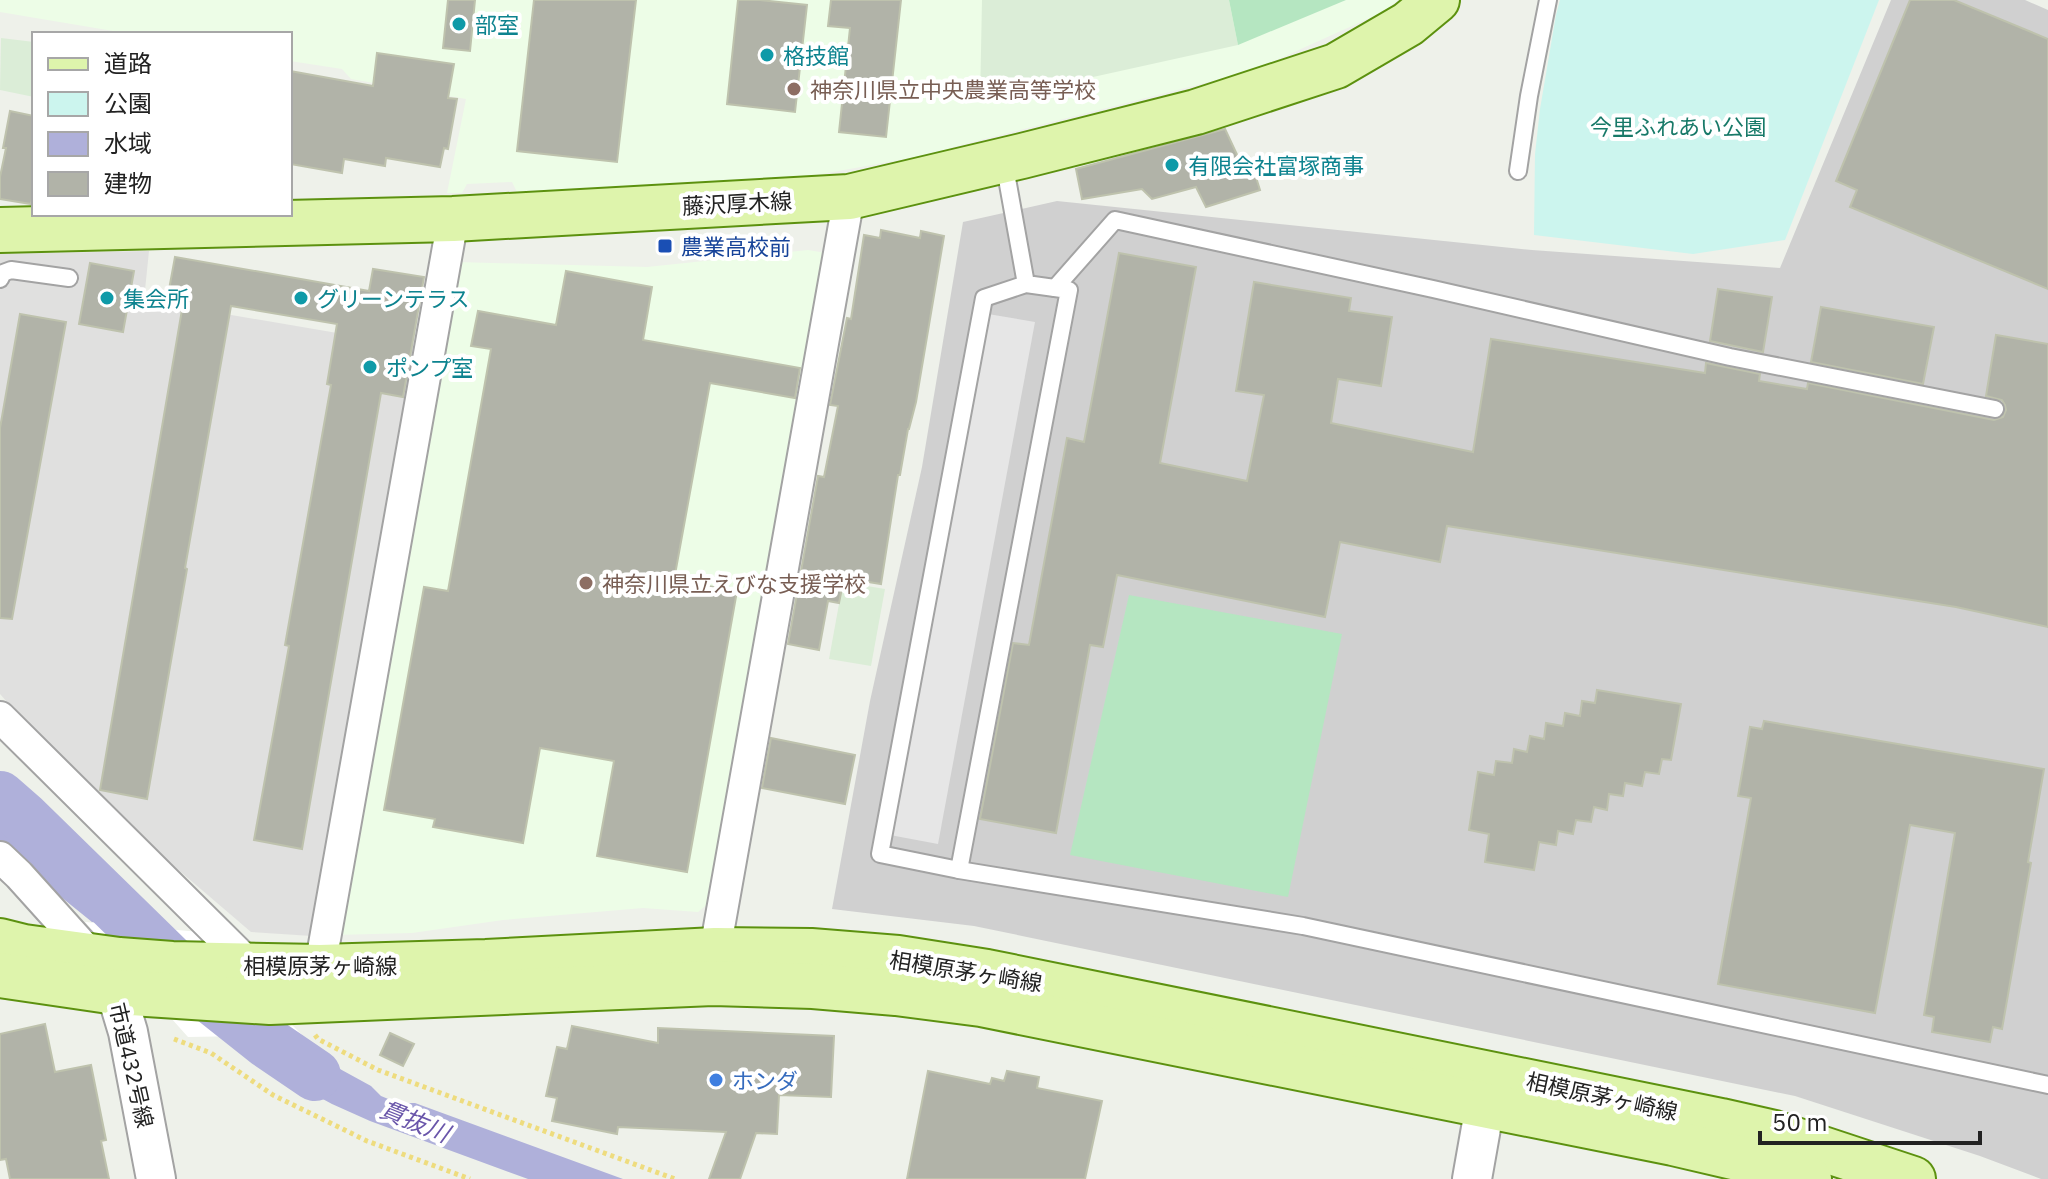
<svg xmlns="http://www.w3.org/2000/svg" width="2048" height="1179" viewBox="0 0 2048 1179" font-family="'IBM Plex Sans','Noto Sans JP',sans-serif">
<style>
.residential{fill:#e0e0df}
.education{fill:#edfde7}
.religious{fill:#d0d0d0}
.farmland{fill:#dbedd7}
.grass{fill:#b5e6c1}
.park{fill:#ccf5ee}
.parking{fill:#e6e6e6}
.water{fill:#afb0da}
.pier{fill:#fff}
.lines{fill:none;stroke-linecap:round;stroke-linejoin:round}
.river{stroke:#afb0da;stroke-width:52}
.building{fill:#b1b3a8;stroke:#bec2ad;stroke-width:2}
.service-casing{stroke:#a3a3a3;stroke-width:20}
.minor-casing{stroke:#a3a3a3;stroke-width:34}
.tertiary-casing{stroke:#a3a3a3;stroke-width:42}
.primary-casing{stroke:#5c910f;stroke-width:48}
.path{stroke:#eedc7e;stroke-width:5;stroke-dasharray:4 4;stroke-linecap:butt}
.service{stroke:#fff;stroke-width:16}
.minor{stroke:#fff;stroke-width:30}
.tertiary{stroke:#fff;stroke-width:38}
.primary{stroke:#def4ac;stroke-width:44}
.culture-dot{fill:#0f9aa8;stroke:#fff;stroke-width:3}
.education-dot{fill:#8d6e63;stroke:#fff;stroke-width:3}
.transit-dot{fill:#1a4fb4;stroke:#fff;stroke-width:3}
.shop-dot{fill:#3f7fe0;stroke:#fff;stroke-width:3}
.labels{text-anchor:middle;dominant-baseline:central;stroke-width:8;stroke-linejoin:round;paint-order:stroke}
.culture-label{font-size:22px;fill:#0d838f;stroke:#fff;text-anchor:start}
.education-label{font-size:22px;fill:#785e54;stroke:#fff;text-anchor:start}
.park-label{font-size:22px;fill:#177968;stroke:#fff}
.street-label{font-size:22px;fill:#222;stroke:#fff}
.transit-label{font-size:22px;fill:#164399;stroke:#fff;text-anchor:start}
.shop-label{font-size:22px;fill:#366cbe;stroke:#fff;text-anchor:start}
.water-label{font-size:24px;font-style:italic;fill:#6a56aa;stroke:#fff}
</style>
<rect width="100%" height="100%" fill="#eef1ea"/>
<path class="residential" d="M149 251 144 300 419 347 312 936 251 932 85 790 0 694V254Z"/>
<g class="education">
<path d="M0 0H1398L1385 11 1252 71 953 147 943 152 811 176 707 185 517 192 512 182 467 184 462 193H447L466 99 351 79 342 69 290 61V34H131L0 12Z"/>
<path d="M808 250 832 254 714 899 698 912 643 908 503 920 412 933 335 935 457 262 647 267Z"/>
</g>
<path class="religious" d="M1891 0H2025L2048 10V1179H2041L1980 1156 1795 1096 974 926 832 909 870 701 922 467 963 222 1057 201 1532 250 1780 268Z"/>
<g class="farmland">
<path d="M982 0H1229L1238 45 980 102Z"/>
<path d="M1 38 34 42V97L0 90Z"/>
<path d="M843 582 885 589 871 666 829 659Z"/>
</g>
<g class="grass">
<path d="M1229 0H1346L1238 45Z"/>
<path d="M1129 595 1342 634 1288 897 1070 855Z"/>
</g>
<path class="park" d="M1560 0H1879L1785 240 1693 254 1534 235 1535 154 1540 109 1556 15Z"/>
<path class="parking" d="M988 314 1035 322 938 844 890 835Z"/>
<g class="water">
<path d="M0 783 118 896 159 928 92 922 40 880 0 842Z"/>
<path d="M287 1035 329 1063 371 1086 381 1096 398 1103H415L623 1179H528L370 1121 332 1104 295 1084 238 1049 224 1036Z"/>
</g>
<path class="pier" d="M85 922 200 932 302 1035 188 1037Z"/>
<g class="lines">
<path class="river" d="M0 797 24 818 196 986 268 1043 315 1075"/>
</g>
<g class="building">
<path d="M448 0H475L470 51 443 48Z"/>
<path d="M534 0H636L617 162 517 151Z"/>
<path d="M738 0H760L807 5 795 112 727 104Z"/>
<path d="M831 0H901L886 137 839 132 850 28 828 26Z"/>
<path d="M1910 0H1954L2048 39V289L1850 207 1857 190 1836 181Z"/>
<path d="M377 53 454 64 448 98 457 99 448 149 444 148 440 167 386 158 385 166 344 159 342 173 290 164V71L373 86Z"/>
<path d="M10 111 34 116V190L31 204 0 199V177L6 148H3Z"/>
<path d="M1225 129 1240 161 1250 158 1260 190 1206 207 1196 187 1152 199 1142 189 1082 199 1076 169Z"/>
<path d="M881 230 920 238 921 231 944 236 916 402 909 429H908L900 475H898L881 584 844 578 839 603 828 601 819 650 788 644 818 476 824 477 838 406 830 405 847 318 851 319 864 235 880 238Z"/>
<path d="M1119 253 1196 267 1160 463 1247 481 1264 395 1236 391 1254 282 1351 298 1349 311 1392 317 1381 386 1338 379 1331 423 1473 452 1491 339 1705 373 1706 363 1760 374 1759 381 1807 389 1808 383 1994 420 2003 417 2006 410 2005 405 2002 400 1986 396 1996 335 2048 344V627L1956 607 1447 526 1440 562 1340 542 1325 617 1117 575 1103 647 1090 645 1056 833 980 819 1013 643 1029 645 1067 438 1084 442Z"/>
<path d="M175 257 369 291 373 269 424 277 403 397 381 393 302 849 254 840 289 646 285 645 331 385 327 384 337 324 231 306 185 568 187 569 147 799 100 790 184 298 168 295Z"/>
<path d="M90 263 134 271 123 332 79 324Z"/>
<path d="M566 271 652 287 643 340 800 368 795 398 710 383 674 580 737 591 687 872 597 856 614 761 540 748 523 843 433 827 435 819 384 810 424 587 448 591 491 349 471 346 478 311 556 325Z"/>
<path d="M1718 289 1772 297 1763 352 1710 341Z"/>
<path d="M1821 307 1934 327 1923 384 1811 362Z"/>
<path d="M20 314 66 322 12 619 0 618V428Z"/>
<path d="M1597 690 1681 704 1671 760 1662 759 1659 774 1645 772 1642 786 1625 783 1623 796 1609 794 1607 810 1594 807 1591 822 1576 820 1573 834 1558 831 1556 845 1539 842 1534 870 1485 862 1489 834 1469 830 1478 772 1494 775 1496 761 1512 763 1514 749 1527 752 1530 736 1544 739 1546 723 1563 726 1565 713 1580 716 1582 701 1595 703Z"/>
<path d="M1764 721 2044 769 2028 862 2031 863 2002 1029 1993 1027 1990 1042 1932 1032 1934 1017 1924 1015 1955 833 1910 825 1875 1013 1718 984 1751 798 1738 796 1750 727 1762 729Z"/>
<path d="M771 738 855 755 845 804 762 788Z"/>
<path d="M45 1024 55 1072 91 1065 106 1140 101 1141 109 1179H10L6 1159 0 1160V1034Z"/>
<path d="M572 1026 658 1043V1028L834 1036 831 1097 779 1095 777 1134 756 1133 740 1179H709L726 1132 618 1127 617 1134 552 1121 557 1098 546 1096 557 1047 567 1049Z"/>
<path d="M390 1033 414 1044 403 1066 380 1055Z"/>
<path d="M928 1071 990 1084 992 1078 1004 1081 1007 1071 1039 1077 1037 1088 1102 1101 1085 1179H907Z"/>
</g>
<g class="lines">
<g class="service-casing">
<g id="service">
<path d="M1004 162 1026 284 984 298 880 854 959 870 1069 290 1026 284"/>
<path d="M1518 171 1529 96 1548 0"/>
<path d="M0 279 3 273 11 270 69 278"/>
<path d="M1055 288 1115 220 1433 289 1730 357 1995 409"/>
<path d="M959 870 1303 926 2048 1085"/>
</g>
</g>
<g class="minor-casing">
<g id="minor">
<path d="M0 717 256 971"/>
<path d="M0 857 19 875 92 956"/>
<path d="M715 950 849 197"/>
<path d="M320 967 453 219"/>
</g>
</g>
<g class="tertiary-casing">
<g id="tertiary">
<path d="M99 967 116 992 128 1032 156 1179"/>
<path d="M1472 1179 1490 1077"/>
</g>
</g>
<g class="primary-casing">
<g id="primary">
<path d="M0 230 453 219 849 197 1022 156 1196 112 1336 66 1408 24 1437 0"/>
<path d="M0 941 24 947 119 960 172 964 320 967 486 962 715 950 811 951 898 958 987 972 1721 1121 1774 1133 1913 1179"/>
<path d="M0 975 116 992 270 1002 713 983 813 986 896 993 981 1004 1673 1143 1746 1160 1809 1179"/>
</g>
</g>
<g class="path">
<path d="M315 1035 318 1039 378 1070 675 1179"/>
<path d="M174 1039 211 1053 273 1095 367 1141 470 1179"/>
</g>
<use href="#service" class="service"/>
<use href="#minor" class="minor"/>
<use href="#tertiary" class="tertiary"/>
<use href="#primary" class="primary"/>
</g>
<g class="culture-dot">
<circle cx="459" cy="24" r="8"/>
<circle cx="767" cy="55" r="8"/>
<circle cx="1172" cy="165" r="8"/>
<circle cx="107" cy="298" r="8"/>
<circle cx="301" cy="298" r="8"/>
<circle cx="370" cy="367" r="8"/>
</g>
<g class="education-dot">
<circle cx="794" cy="89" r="8"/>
<circle cx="586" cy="583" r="8"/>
</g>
<rect class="transit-dot" x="657" y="238" width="16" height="16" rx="4"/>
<circle class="shop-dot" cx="716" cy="1080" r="8"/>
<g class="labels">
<g class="culture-label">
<text x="475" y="24">部室</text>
<text x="783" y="55">格技館</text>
<text x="1188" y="165">有限会社富塚商事</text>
<text x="123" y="298">集会所</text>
<text x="317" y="298">グリーンテラス</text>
<text x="386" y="367">ポンプ室</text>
</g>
<g class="education-label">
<text x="810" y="89">神奈川県立中央農業高等学校</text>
<text x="602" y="583">神奈川県立えびな支援学校</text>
</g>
<g class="park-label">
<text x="1678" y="126">今里ふれあい公園</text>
</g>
<g class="street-label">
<text transform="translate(737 203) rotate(-3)">藤沢厚木線</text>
<text x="320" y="965">相模原茅ヶ崎線</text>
<text transform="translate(966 971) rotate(9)">相模原茅ヶ崎線</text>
<text transform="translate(132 1065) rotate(77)">市道432号線</text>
<text transform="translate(1602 1096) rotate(12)">相模原茅ヶ崎線</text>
</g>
<g class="transit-label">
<text x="681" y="246">農業高校前</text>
</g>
<g class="shop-label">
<text x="732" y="1080">ホンダ</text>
</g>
<g class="water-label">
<text transform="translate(415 1121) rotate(22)">貫抜川</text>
</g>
</g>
<rect x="32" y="32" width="260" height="184" fill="#ffffff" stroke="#a7a7a7" stroke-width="2"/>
<rect x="48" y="58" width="40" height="12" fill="#def4ac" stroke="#a7a7a7" stroke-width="2"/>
<text x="104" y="72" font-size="24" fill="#222222">道路</text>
<rect x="48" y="92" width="40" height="24" fill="#ccf5ee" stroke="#a7a7a7" stroke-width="2"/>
<text x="104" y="112" font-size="24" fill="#222222">公園</text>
<rect x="48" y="132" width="40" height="24" fill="#afb0da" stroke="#a7a7a7" stroke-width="2"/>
<text x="104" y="152" font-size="24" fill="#222222">水域</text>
<rect x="48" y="172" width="40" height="24" fill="#b1b3a8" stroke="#a7a7a7" stroke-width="2"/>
<text x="104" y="192" font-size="24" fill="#222222">建物</text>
<path d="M1760 1131v12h220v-12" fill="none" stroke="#222222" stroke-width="4"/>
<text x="1772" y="1131" font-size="24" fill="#222222" stroke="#ffffff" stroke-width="6" paint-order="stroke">50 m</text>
</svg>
